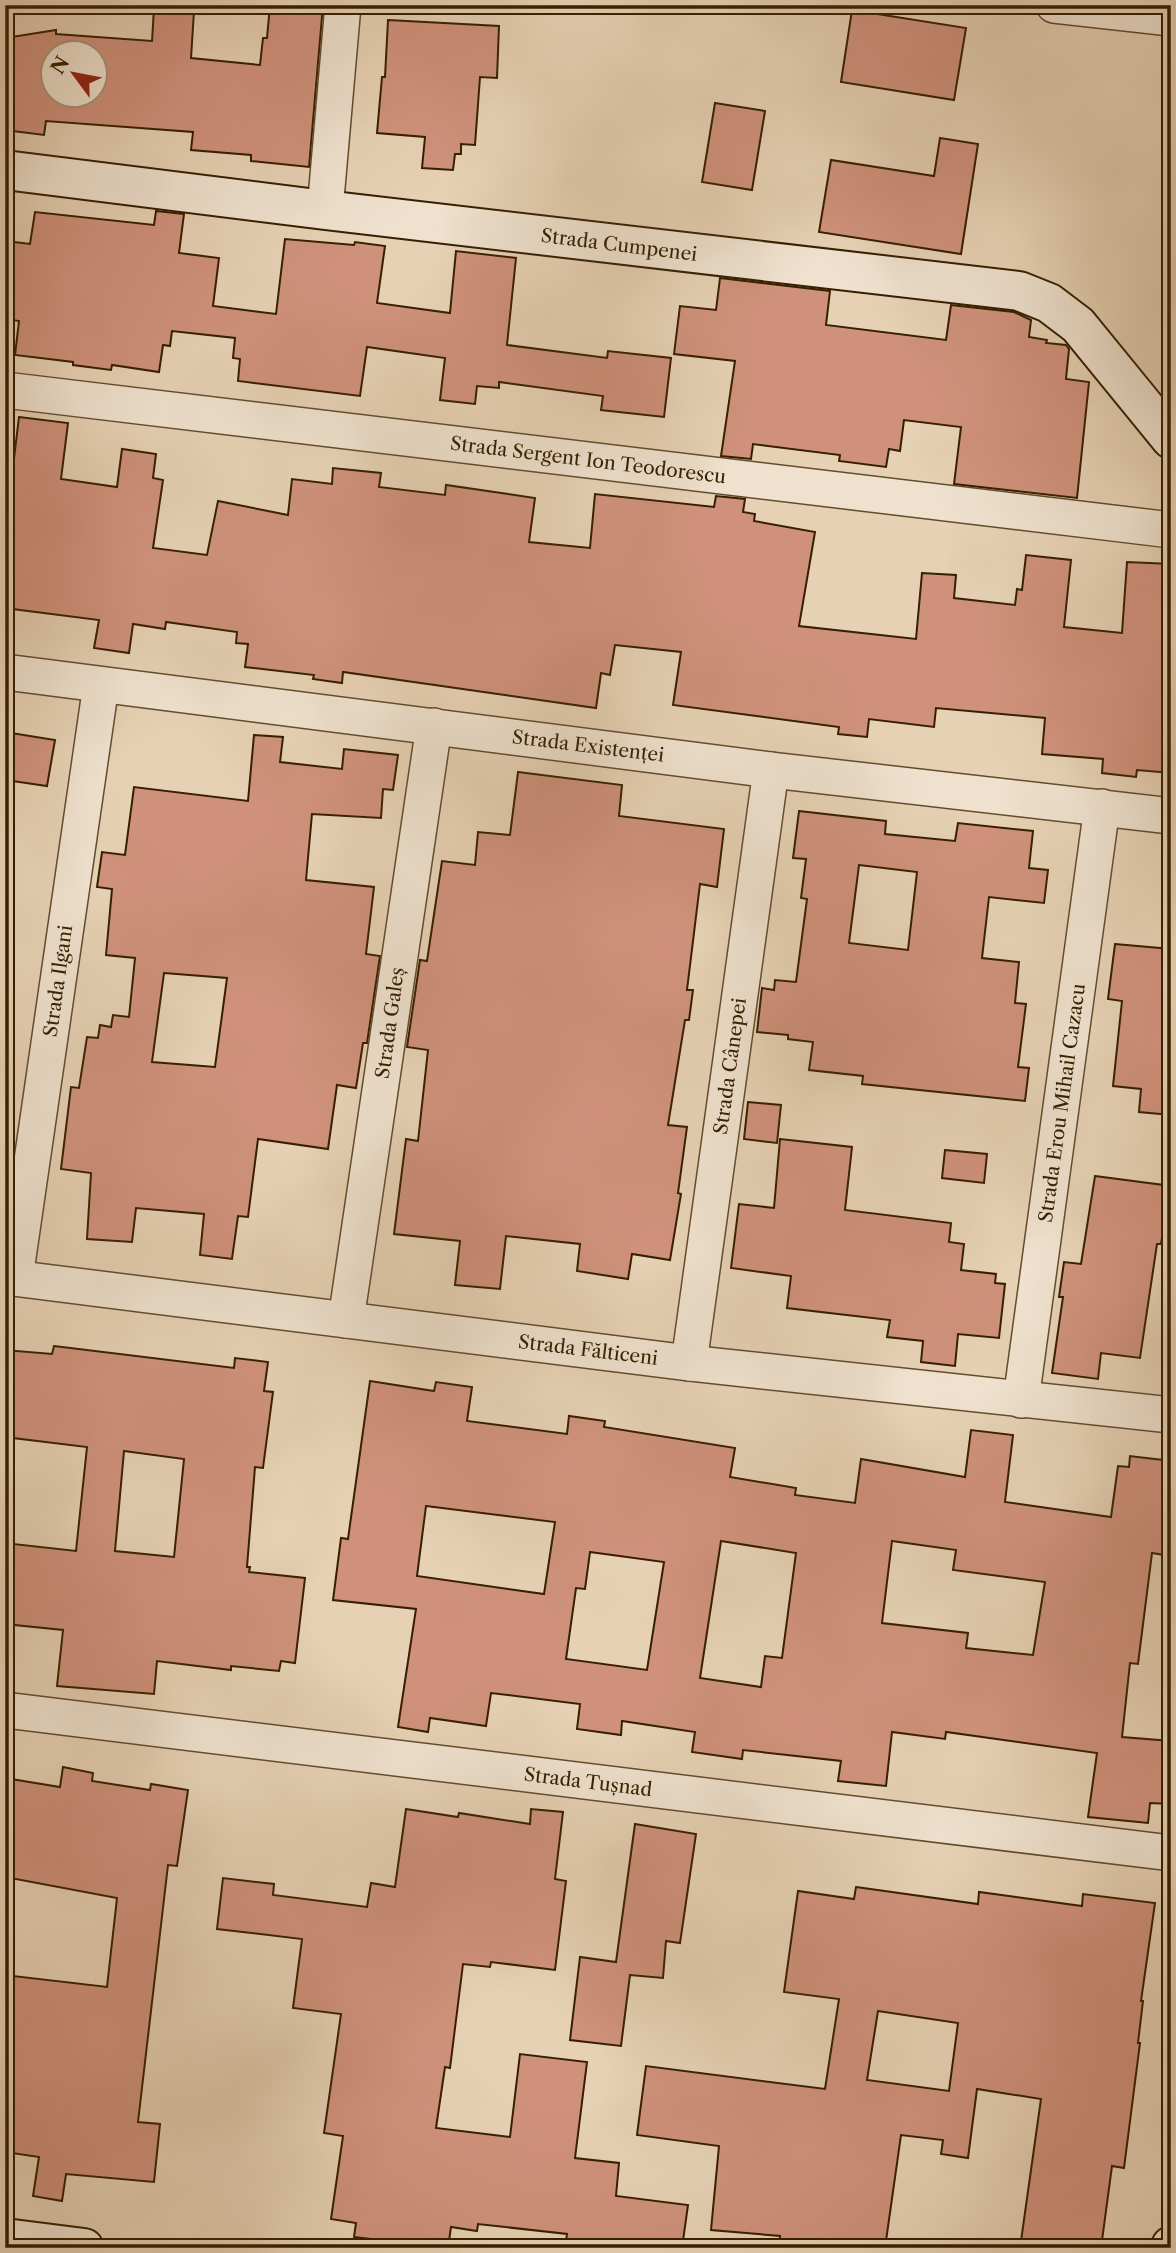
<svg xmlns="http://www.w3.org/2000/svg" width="1176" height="2253" viewBox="0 0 1176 2253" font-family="'Libre Caslon Text',serif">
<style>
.building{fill:#cf917b;stroke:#361f00;stroke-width:2;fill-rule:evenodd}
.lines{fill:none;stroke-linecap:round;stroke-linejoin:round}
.street-casing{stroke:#624c2d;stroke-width:38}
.secondary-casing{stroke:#361f00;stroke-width:42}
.street{stroke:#efe1ce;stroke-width:35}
.secondary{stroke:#efe1ce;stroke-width:38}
.labels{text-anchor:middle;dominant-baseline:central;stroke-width:5;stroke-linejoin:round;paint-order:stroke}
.street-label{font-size:19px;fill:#361f00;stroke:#efe1ce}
</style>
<rect width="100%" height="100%" fill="#e6d1b4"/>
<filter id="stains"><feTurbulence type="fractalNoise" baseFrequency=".00286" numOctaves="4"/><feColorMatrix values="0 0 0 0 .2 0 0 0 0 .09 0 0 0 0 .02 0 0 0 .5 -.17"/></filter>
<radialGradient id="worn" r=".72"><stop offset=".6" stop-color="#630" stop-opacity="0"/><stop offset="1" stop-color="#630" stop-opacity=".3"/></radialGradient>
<g class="building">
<path d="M270 5H323L309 167 251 161V155L191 150 193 132 46 121 44 135 5 130V38L56 30V34L152 41 154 8 194 11 191 58 260 65 263 38H267ZM52 52H94V94H52Z"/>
<path d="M852 10 966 28 954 100 841 82Z"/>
<path d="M388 20 499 26 497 78 480 77 475 145 461 144V154H455L453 170 422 168 425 137 377 133 382 77H385Z"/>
<path d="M715 103 765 111 752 190 702 182Z"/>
<path d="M940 138 978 144 961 254 819 232 831 160 934 176Z"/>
<path d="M156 211 184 214 179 253 219 258 213 306 276 314 285 239 354 245 355 242 385 246 377 303 450 313 456 251 516 258 507 345 607 358 608 351 671 358 664 417 601 410 603 396 499 382V388L477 386 475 404 440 400 445 358 367 347 360 396 238 381 240 359 233 358 235 338 172 331 170 346 163 345 159 372 112 365 111 370 73 365V362L15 355 19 321 5 319V241L30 244 35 212 154 225Z"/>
<path d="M720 278 830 291 826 325 946 340 951 305 1014 312 1031 320 1029 337 1047 340 1046 343 1066 345 1069 349 1066 379 1089 382 1077 498 954 484 961 427 904 420 900 451 889 449 886 467 839 461 840 455 753 444 751 459 721 456 735 361 674 354 680 306 716 310Z"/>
<path d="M19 417 68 423 61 479 117 487 122 449 156 454 153 478 163 480 153 548 207 555 218 501 288 515 292 479 332 484 333 468 381 473 379 487 445 495 446 485 535 498 529 542 590 548 595 494 714 507 716 496 745 499 743 512 755 514 754 521 815 532 799 626 916 639 922 573 956 575 954 598 1015 605 1017 589 1022 590 1026 555 1071 560 1064 627 1122 633 1127 562 1171 564V773L1137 770 1136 777 1102 773 1103 759 1042 754 1045 718 936 708 934 727 869 719 867 737 838 734 839 727 673 705 681 652 615 645 610 675 601 673 596 708 343 672 342 683 313 679 314 675 245 667 248 644 236 643 237 632 166 622 165 629 133 624 129 653 94 648 99 620 5 608V500H9Z"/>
<path d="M5 732 55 740 47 786 5 780Z"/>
<path d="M254 735 283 737 280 762 342 769 344 749 398 755 393 790 383 789 381 818 312 814 306 880 374 887 366 954 380 956 367 1043H363L356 1088 337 1085 328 1149 258 1139 248 1217 238 1216 232 1259 200 1255 204 1214 136 1208 132 1242 87 1239 91 1173 61 1169 71 1087 79 1088 87 1037 98 1038 100 1025 111 1027 113 1015 129 1017 135 958 106 955 112 889 97 887 102 852 125 855 134 787 248 801ZM164 973 227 978 215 1067 152 1062Z"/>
<path d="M518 772 622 785 619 816 724 829 717 887 700 884 687 990H693L689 1020H685L668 1125 687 1127 678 1193 681 1194 670 1260 632 1254 628 1279 577 1271 580 1244 506 1236 500 1289 455 1285 460 1241 394 1234 406 1139 418 1141 428 1050 407 1047 420 960 427 961 442 861 475 865 478 832 510 835Z"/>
<path d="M799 811 886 821 885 834 955 841 958 823 1033 831 1029 868 1048 870 1044 903 989 897 982 958 1019 962 1015 1003 1026 1004 1018 1067 1029 1068 1025 1101 862 1084 863 1076 809 1070 813 1042 788 1039V1035L757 1032 762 988 774 990 775 980 796 982 807 899 801 898 806 859 793 858ZM859 865 917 872 908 950 849 943Z"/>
<path d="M1115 944 1171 949V1115L1139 1112 1141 1089 1113 1086 1122 1001 1108 999Z"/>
<path d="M748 1102 781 1105 777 1143 744 1139Z"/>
<path d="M780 1139 852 1147 845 1210 951 1223 949 1242 964 1244 961 1270 996 1274 995 1283 1005 1284 999 1338 958 1334 955 1366 921 1362 923 1341 887 1337 890 1320 787 1308 791 1276 731 1268 739 1204 774 1208Z"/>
<path d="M945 1150 987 1154 984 1183 942 1178Z"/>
<path d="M1095 1176 1171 1186V1238H1162L1161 1244H1157L1140 1358 1101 1353 1098 1379 1052 1373 1063 1297H1059L1064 1262 1081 1264Z"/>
<path d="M54 1346 234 1368 235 1358 268 1362 264 1391 273 1392 263 1468 255 1467 247 1567H250L249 1572 305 1578 295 1663 281 1661 279 1671 231 1666V1670L157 1661 154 1694 57 1686 63 1630 5 1624V1543L76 1551 87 1447 5 1437V1350L52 1354ZM124 1451 184 1459 174 1557 115 1551Z"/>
<path d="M370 1381 434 1391 436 1382 472 1387 467 1421 567 1434 569 1416 605 1421 604 1427 735 1448 730 1477 796 1488 795 1495 855 1503 861 1459 965 1477 971 1430 1013 1435 1005 1502 1111 1517 1118 1466 1129 1467 1130 1456 1171 1461V1498L1164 1555 1152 1553 1139 1656 1138 1664 1130 1663 1122 1737 1171 1741V1804L1150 1803 1148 1823 1088 1817 1097 1753 946 1732 945 1739 892 1732 886 1786 838 1781 841 1761 743 1750 742 1759 692 1752 695 1732 622 1721 621 1735 577 1729 580 1704 491 1693 486 1726 430 1718 428 1732 398 1727 416 1609 333 1600 341 1538 348 1539ZM426 1506 555 1522 544 1594 417 1576ZM721 1541 796 1553 782 1658 765 1656 761 1687 700 1678ZM892 1541 956 1550 953 1570 1045 1582 1033 1655 966 1648 968 1633 882 1623ZM590 1552 664 1562 647 1670 566 1659 576 1588 585 1589Z"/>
<path d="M63 1767 93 1773 92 1781 150 1790 151 1784 188 1790 177 1866 168 1865 138 2122 160 2124 154 2182 66 2174 62 2201 33 2196 39 2157 5 2152V1975L107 1987 117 1898 5 1877V1778L60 1787Z"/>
<path d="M406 1809 458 1817 459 1813 530 1824 531 1809 563 1812 555 1879 566 1881 555 1970 491 1962 490 1967 463 1964 450 2068 445 2067 436 2128 510 2137 520 2054 587 2062 575 2158 619 2163 616 2196 688 2205 682 2248H565L567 2234 478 2224 477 2231 451 2227 448 2248H447L354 2237 356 2223 331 2219 343 2136 324 2133 341 2014 293 2008 302 1939 217 1929 223 1878 274 1884 273 1895 367 1907 371 1883 395 1887Z"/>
<path d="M635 1824 696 1834 680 1943 666 1941 663 1978 630 1975 621 2046 570 2040 580 1957 616 1962Z"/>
<path d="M856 1887 978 1904 979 1892 1082 1906 1083 1894 1155 1903 1141 2001H1143L1138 2043H1140L1124 2168 1112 2166 1101 2248H1020L1041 2099 977 2089 968 2158 941 2154 943 2140 901 2135 885 2248H779L780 2236 711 2230 719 2146 637 2135 646 2066 825 2089 839 1999 784 1992 798 1891 854 1899ZM878 2011 958 2023 949 2091 867 2080Z"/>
</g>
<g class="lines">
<g class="street-casing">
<g id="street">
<path d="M1054 5 1171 18"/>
<path d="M325 210 343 5"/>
<path d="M5 390 1171 530"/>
<path d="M5 672 771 770 1171 816"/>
<path d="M5 1277 689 1363 1171 1415"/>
<path d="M15 1278 101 685"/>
<path d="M346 1320 434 726"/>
<path d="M689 1363 771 770"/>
<path d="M1021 1400 1102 807"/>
<path d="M5 1710 1171 1853"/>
</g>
</g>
<g class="secondary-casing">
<g id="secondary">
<path d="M5 170 325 210 1019 291 1049 303 1078 325 1171 439"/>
<path d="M5 2238 84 2248"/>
<path d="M1171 2248V2246"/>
</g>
</g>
<use href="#street" class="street"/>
<use href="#secondary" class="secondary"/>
</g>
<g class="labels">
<g class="street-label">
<text transform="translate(619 245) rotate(7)">Strada Cumpenei</text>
<text transform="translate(588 460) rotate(7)">Strada Sergent Ion Teodorescu</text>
<text transform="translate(588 746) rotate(7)">Strada Existenței</text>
<text transform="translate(58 981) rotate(-82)">Strada Ilgani</text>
<text transform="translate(390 1023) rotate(-82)">Strada Galeș</text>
<text transform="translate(730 1066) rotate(-82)">Strada Cânepei</text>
<text transform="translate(1062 1103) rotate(-82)">Strada Erou Mihail Cazacu</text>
<text transform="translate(588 1350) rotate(7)">Strada Fălticeni</text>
<text transform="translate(588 1782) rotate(7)">Strada Tușnad</text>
</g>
</g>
<rect width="1176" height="2253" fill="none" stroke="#e6d1b4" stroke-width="28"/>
<rect x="7" y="7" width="1162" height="2239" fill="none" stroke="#361f00" stroke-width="3.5"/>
<rect x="14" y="14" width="1148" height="2225" fill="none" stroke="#361f00" stroke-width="2"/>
<g transform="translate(74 74) rotate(302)"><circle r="33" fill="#efe1ce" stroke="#a5937c" stroke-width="2"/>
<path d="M0-5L12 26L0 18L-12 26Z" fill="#8f2418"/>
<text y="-10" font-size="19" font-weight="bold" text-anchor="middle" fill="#361f00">N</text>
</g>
<rect width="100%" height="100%" filter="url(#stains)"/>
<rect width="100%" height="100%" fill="url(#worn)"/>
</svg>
